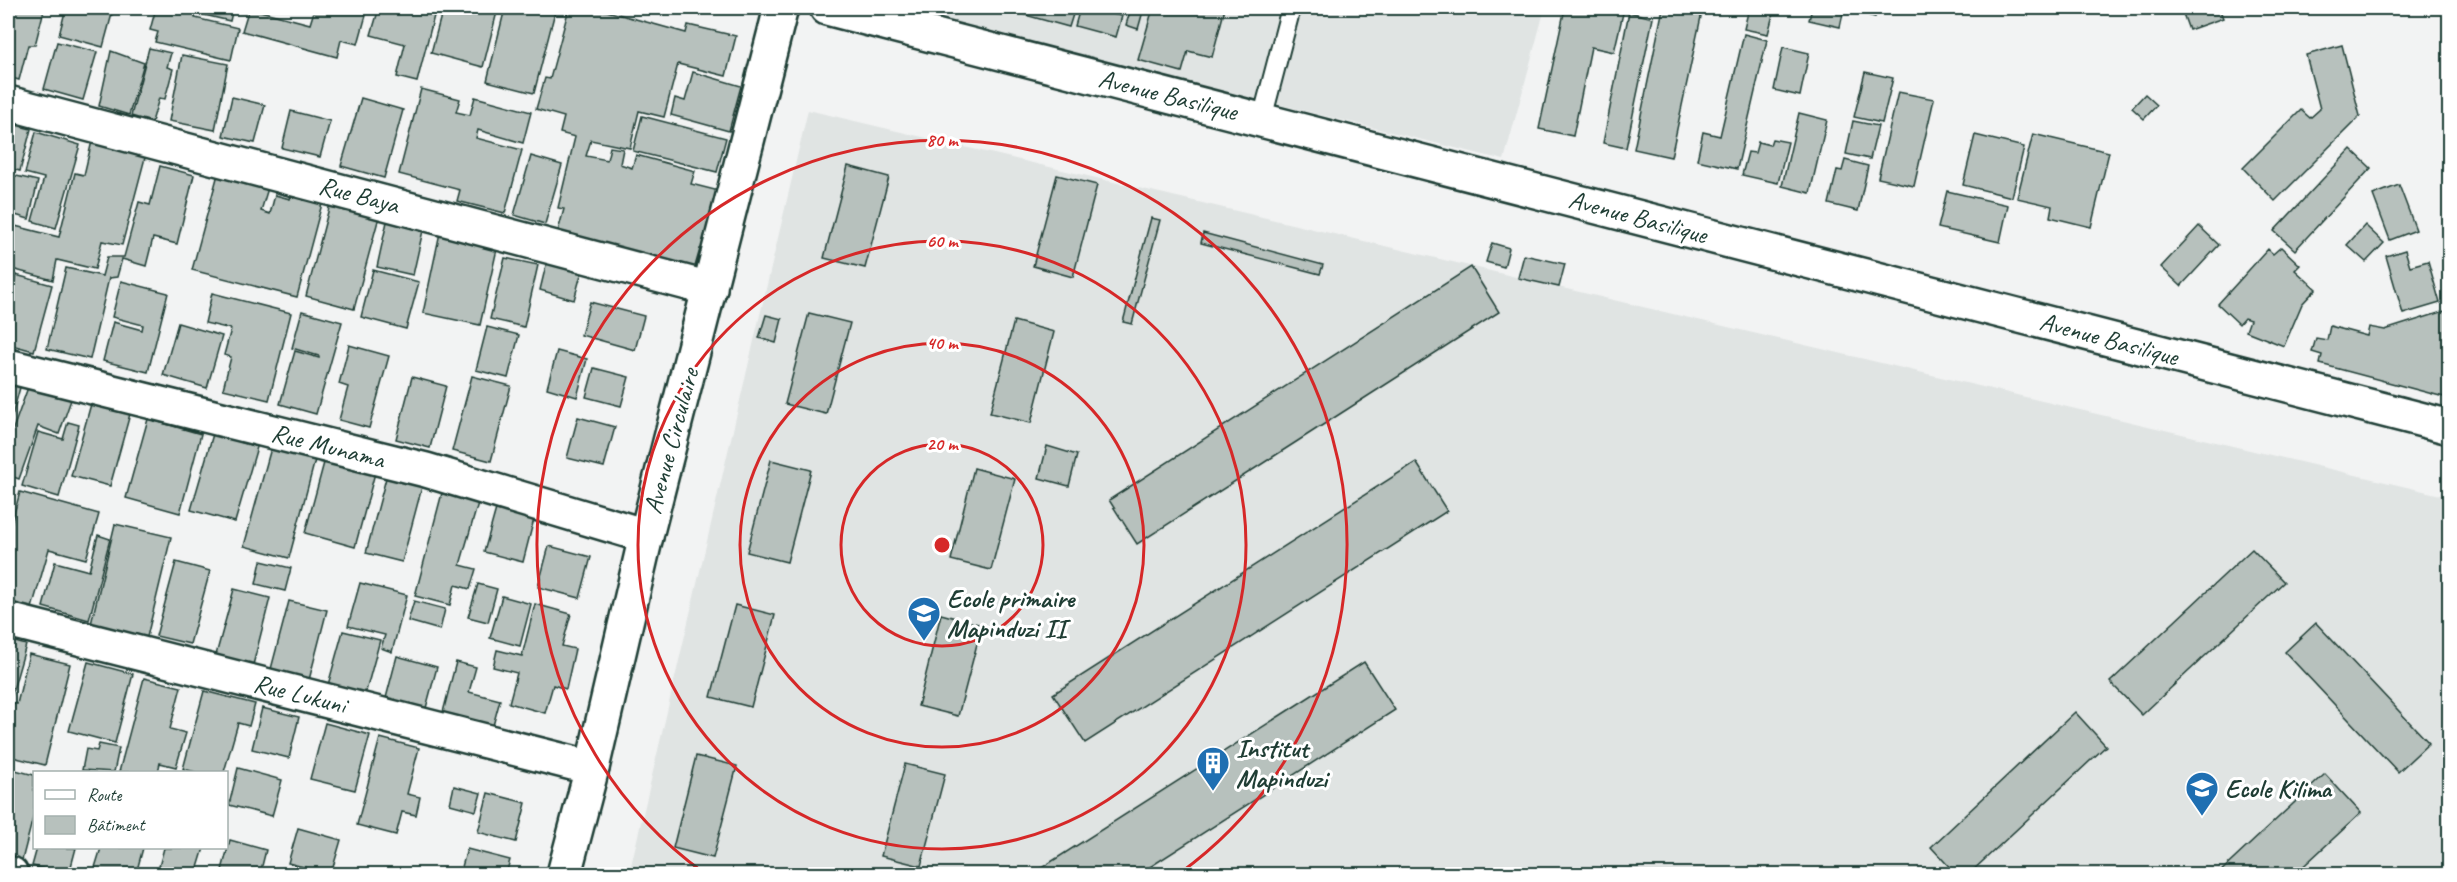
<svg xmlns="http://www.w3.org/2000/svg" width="2457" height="882" viewBox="0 0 2457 882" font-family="Caveat,sans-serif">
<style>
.built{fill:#e0e4e3}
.building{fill:#b7c1bd;stroke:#1f3d34;stroke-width:1.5}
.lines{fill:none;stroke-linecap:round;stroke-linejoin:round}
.service-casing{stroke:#1f3d34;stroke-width:22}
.minor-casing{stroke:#1f3d34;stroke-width:38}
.tertiary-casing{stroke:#1f3d34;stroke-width:38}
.service{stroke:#fff;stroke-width:18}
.minor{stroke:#fff;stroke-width:33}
.tertiary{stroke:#fff;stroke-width:33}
.ring{fill:none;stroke:#d62828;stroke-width:3}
.labels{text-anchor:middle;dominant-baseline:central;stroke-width:6;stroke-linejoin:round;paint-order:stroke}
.street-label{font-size:26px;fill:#1f3d34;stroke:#fff}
.poi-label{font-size:26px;font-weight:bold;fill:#1f3d34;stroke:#fff;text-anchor:start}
.centre{fill:#d62828;stroke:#fff;stroke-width:3}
.ring-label{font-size:18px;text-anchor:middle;font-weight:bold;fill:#d62828;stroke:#fff;stroke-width:6;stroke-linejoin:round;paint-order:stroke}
</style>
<rect width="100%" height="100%" fill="#f2f3f3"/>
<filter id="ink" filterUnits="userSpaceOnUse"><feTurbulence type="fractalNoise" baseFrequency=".0167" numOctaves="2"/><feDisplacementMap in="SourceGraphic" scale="12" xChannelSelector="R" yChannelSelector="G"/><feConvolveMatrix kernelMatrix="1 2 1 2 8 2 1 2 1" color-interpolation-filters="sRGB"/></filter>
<g filter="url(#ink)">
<g class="built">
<path d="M887 8H1545L1504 160Z"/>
<path d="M808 110 2449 497V874H629Z"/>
</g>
<g class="building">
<path d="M8 8 44 10 35 45H28L19 80 8 77Z"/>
<path d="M66 8H89L112 14 103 47 59 35Z"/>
<path d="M156 8H233L230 21 196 13 195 18 238 28 231 60 155 42 158 32 150 30Z"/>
<path d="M249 8 310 24 315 8H368L358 44 341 40 337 57 242 31Z"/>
<path d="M379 8H436L417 82 397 77 405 44 371 35Z"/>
<path d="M443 8H498L483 67 431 53Z"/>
<path d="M505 8H556L534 93 487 81Z"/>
<path d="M569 8H596L686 33 688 25 736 36 726 76 678 64 664 117 639 111 630 148 591 140 586 156 607 160 610 147 623 149 620 164 632 168 636 155 695 171 691 184 719 191 703 250 700 249 694 270 557 235 564 209 558 208 575 137 560 133 564 117 536 109 545 78 550 79Z"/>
<path d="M1000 8H1075L1069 27Z"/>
<path d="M1080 8 1122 16 1116 37 1075 26Z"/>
<path d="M1131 8H1144L1138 29 1126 25Z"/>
<path d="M1153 8H1225L1212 57 1188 51 1182 72 1138 60Z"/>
<path d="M1565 8 1624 9 1614 52 1591 47 1573 136 1539 129Z"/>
<path d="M1663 8 1702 12 1671 157 1634 149Z"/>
<path d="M1749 8 1774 11 1768 34 1744 29Z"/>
<path d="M1812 8H1877L1875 17 1844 9 1840 27 1809 20Z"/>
<path d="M2075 8H2099L2077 14Z"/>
<path d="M2181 8H2219L2223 18 2189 30Z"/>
<path d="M1629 12 1653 18 1626 148 1603 143Z"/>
<path d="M1744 34 1767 40 1737 169 1697 160 1703 132 1720 136Z"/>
<path d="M57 42 97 52 83 100 44 89Z"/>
<path d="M2342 45 2360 116 2275 201 2243 168 2301 110 2310 118 2320 109 2306 55Z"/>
<path d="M1783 47 1809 53 1800 96 1774 90Z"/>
<path d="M149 48 171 53 167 67 173 69 165 99 159 98 152 122 131 116Z"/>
<path d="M111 51 144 63 129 115 99 106Z"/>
<path d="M182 55 228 64 215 130 169 121Z"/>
<path d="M693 72 741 86 729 131 671 115 675 98 685 101Z"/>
<path d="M1865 72 1893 78 1882 123 1854 117Z"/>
<path d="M421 89 460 99 456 112 470 115 475 97 531 112 523 143 478 130 476 138 522 150 505 213 457 201 460 190 399 174Z"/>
<path d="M1898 92 1934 99 1914 186 1878 178Z"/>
<path d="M2145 94 2157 105 2144 119 2132 108Z"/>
<path d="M232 97 265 105 255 143 223 136Z"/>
<path d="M361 98 403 110 384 178 341 166Z"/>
<path d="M291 111 330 121 320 157 282 148Z"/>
<path d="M1799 113 1827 120 1810 193 1782 186Z"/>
<path d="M642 116 726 138 717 172 633 151Z"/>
<path d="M1853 121 1878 126 1870 159 1846 154Z"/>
<path d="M8 123 31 129 20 171 8 168Z"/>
<path d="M36 132 80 145 56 228 32 221 44 178 25 173Z"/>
<path d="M2033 134 2109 152 2091 227 2050 217 2052 206 2017 198Z"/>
<path d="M1975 135 2024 147 2012 197 1963 185Z"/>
<path d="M1772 139 1788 142 1778 183 1742 175 1748 152 1755 153 1758 142 1770 145Z"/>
<path d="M92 141 146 154 122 245 102 241 95 269 57 260 53 280 8 268V241L11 225 59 237 75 173 84 175Z"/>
<path d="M2351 149 2371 168 2295 250 2274 231Z"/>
<path d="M531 156 562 165 545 224 514 215Z"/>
<path d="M1845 160 1868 166 1858 211 1829 204 1837 170 1842 171Z"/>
<path d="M160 166 194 175 177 244 153 238 146 266 122 259 117 277 109 278 90 359 47 349 66 268 102 276 107 257H124L139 202 150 205Z"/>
<path d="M848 166 889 177 865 268 824 258Z"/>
<path d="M218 174 268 188 261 211 270 214 275 195 290 199 292 192 323 200 297 297 192 270Z"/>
<path d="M12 175 38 181 29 219 8 213V191Z"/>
<path d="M1057 175 1097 185 1073 277 1033 266Z"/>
<path d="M2399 185 2416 230 2390 240 2373 195Z"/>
<path d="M1947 191 2008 205 2000 242 1938 228Z"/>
<path d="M330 204 379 217 354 309 306 296Z"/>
<path d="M388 217 424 226 413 275 377 267Z"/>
<path d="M1151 218 1160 220 1132 324 1123 322Z"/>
<path d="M2365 225 2384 243 2366 262 2347 245Z"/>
<path d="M2199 226 2219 245 2181 286 2161 267Z"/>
<path d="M441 228 499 240 480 325 423 313Z"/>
<path d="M1203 233 1323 265 1320 274 1201 243Z"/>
<path d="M1492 243 1509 248 1504 267 1486 262Z"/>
<path d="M2281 247 2300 265 2295 270 2316 289 2302 304 2284 346 2246 331 2250 320 2244 318 2239 324 2218 304 2268 249 2273 254Z"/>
<path d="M2405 250 2410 266 2428 261 2440 303 2403 314 2386 256Z"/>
<path d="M1524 255 1565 264 1559 287 1518 278Z"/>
<path d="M505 258 538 265 524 327 490 319Z"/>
<path d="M547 261 582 271 574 300 540 290Z"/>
<path d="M1471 267 1499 312 1137 544 1109 500Z"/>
<path d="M373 270 419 282 406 329 361 317Z"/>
<path d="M16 275 52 285 34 351 8 344V309Z"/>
<path d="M8 276 13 277 8 297Z"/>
<path d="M121 281 168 293 148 372 103 361 113 322 142 330 143 325 112 317Z"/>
<path d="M212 293 291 313 269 400 223 389 231 357 224 355 231 329 205 323Z"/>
<path d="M590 302 644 316 635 350 581 335Z"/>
<path d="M2448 310 2450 390 2445 391 2444 397 2320 364 2322 355 2312 352 2316 338 2327 340 2330 326 2367 336 2369 327 2385 330Z"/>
<path d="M302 311 342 322 316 414 280 404 295 351 319 358V356L292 348Z"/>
<path d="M809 313 850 323 826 414 785 404Z"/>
<path d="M766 315 782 319 776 343 759 338Z"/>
<path d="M1014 321 1054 332 1031 423 990 413Z"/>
<path d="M178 323 222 336 207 388 163 375Z"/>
<path d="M487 327 519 335 508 378 476 370Z"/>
<path d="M349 345 389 356 369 428 339 420 348 387 339 384Z"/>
<path d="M557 351 587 359 577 397 547 388Z"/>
<path d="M594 368 629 377 621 406 586 397Z"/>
<path d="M472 376 511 386 491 461 452 451Z"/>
<path d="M412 377 446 386 430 448 396 439Z"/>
<path d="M31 379 73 394 59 434 38 426 19 479 8 475V443Z"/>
<path d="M8 380 21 384 9 427H8Z"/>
<path d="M91 404 130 414 110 486 71 476Z"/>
<path d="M578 417 615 427 604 467 567 458Z"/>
<path d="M148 419 201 434 180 513 126 498Z"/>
<path d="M68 422 79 425 59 497 22 486 38 432 63 439Z"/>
<path d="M213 434 257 447 235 522 191 510Z"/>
<path d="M1047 446 1077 455 1069 486 1039 478Z"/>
<path d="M271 448 315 460 289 558 244 546Z"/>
<path d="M325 459 375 473 355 547 305 533Z"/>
<path d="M771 460 811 470 787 562 747 552Z"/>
<path d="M1416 462 1447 511 1085 743 1053 694Z"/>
<path d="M974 468 1015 479 991 570 951 560Z"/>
<path d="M386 478 422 487 402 562 366 553Z"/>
<path d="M20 492 99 514 86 559 49 549 32 608 8 601V527L10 528Z"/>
<path d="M442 493 478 503 460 565 476 569 470 589 455 585 450 605 415 596Z"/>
<path d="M496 509 534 519 523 562 484 552Z"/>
<path d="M115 524 171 537 147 637 91 624Z"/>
<path d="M98 535 110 539 89 620 43 607 55 562 89 571Z"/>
<path d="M549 546 591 557 580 598 538 587Z"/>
<path d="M2252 549 2284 582 2142 715 2110 682Z"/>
<path d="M261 561 291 568 285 591 256 584Z"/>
<path d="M176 562 210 571 190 644 156 636Z"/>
<path d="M360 583 407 595 392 652 381 648 385 635 348 626Z"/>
<path d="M478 584 497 589 488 622 468 617Z"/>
<path d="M234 589 270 598 253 665 216 655Z"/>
<path d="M502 596 531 604 520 646 490 638Z"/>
<path d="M289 601 327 610 309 680 271 669Z"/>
<path d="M414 601 445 609 440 630 408 621Z"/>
<path d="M535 604 571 614 562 646 575 649 566 689 553 685 545 713 509 703 517 673 493 667 497 650 522 656Z"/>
<path d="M735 605 775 615 751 707 711 697Z"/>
<path d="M941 614 982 625 958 716 918 706Z"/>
<path d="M2316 623 2429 743 2398 772 2285 652Z"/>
<path d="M343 631 380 640 365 695 328 685Z"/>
<path d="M8 640 26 645 11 697 8 696Z"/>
<path d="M29 654 70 664 45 765 8 756V702L17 704Z"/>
<path d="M397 656 437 667 426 708 386 698Z"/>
<path d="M88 662 133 674 115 743 69 731Z"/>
<path d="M456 662 476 667 469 692 500 700 491 733 441 720Z"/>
<path d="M1364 662 1395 710 1139 874H1032Z"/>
<path d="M144 678 181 687 170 729 186 733 176 767 160 763 158 772H119Z"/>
<path d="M204 691 255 704 249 726 238 723 224 772H196L183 769Z"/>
<path d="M262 708 299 717 289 758 252 749Z"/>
<path d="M2075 712 2106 746 1969 874H1956L1931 847Z"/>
<path d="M325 723 370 735 355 790 310 779Z"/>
<path d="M380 738 419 748 407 794 420 797 416 815 402 812 396 835 357 825Z"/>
<path d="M99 744 119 748 114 772 82 770 86 749 97 751Z"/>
<path d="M696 756 737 766 713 858 673 848Z"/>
<path d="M905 764 945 774 921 866 881 856Z"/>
<path d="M8 768 34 775V814L21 864 8 861Z"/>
<path d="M238 768 282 780 272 816 229 805Z"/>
<path d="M2325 774 2361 813 2295 874H2218Z"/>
<path d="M454 786 481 793 476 811 450 804Z"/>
<path d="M488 793 526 803 516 842 478 832Z"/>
<path d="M298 828 341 840 331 874 288 863Z"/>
<path d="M230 840 266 850 260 874H221Z"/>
<path d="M37 848H76L69 874 32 866Z"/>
<path d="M101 848H143L136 874H93Z"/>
<path d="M164 848H204L196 874H157Z"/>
<path d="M467 849 510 860 506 874H460Z"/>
</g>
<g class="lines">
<g class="service-casing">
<path id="service" d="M1262 119 1291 8"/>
</g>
<g class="minor-casing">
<g id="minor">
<path d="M8 103 710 289"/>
<path d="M8 366 426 470 646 536"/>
<path d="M8 620 592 768"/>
<path d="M8 874H11"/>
</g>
</g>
<g class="tertiary-casing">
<g id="tertiary">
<path d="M827 8 2450 427"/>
<path d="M564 874 592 768 646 536 781 8"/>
</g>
</g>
<use href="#service" class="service"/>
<use href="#minor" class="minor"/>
<use href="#tertiary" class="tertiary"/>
</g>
</g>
<g class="ring">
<circle cx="942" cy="545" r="101"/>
<circle cx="942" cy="545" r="202"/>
<circle cx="942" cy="545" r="304"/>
<path d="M704 873A405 405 0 1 1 1180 873"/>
</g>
<defs>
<g id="school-pin" transform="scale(1.725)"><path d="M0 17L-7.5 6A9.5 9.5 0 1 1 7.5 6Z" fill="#1f6fb2" stroke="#fff"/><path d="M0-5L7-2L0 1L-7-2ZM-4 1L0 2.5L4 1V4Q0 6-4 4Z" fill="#fff"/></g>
<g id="building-pin" transform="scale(1.725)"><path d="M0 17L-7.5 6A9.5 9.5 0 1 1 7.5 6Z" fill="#1f6fb2" stroke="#fff"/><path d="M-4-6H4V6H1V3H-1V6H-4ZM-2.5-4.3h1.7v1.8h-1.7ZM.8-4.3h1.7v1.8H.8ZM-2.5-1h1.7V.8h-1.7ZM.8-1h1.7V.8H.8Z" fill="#fff"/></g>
</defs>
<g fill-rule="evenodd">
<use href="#school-pin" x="924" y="613"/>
<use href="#building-pin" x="1213" y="763"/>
<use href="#school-pin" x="2202" y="788"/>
</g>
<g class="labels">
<g class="street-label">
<text transform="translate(1168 95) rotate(14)">Avenue Basilique</text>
<text transform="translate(359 195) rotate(15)">Rue Baya</text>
<text transform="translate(1638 217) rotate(15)">Avenue Basilique</text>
<text transform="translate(2109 339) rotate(15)">Avenue Basilique</text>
<text transform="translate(671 441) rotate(-75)">Avenue Circulaire</text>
<text transform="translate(328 446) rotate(14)">Rue Munama</text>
<text transform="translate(300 694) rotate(14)">Rue Lukuni</text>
</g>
<g class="poi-label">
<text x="947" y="598">Ecole primaire<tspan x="947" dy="30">Mapinduzi II</tspan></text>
<text x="1236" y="748">Institut<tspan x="1236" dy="30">Mapinduzi</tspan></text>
<text x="2225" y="788">Ecole Kilima</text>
</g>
</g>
<circle cx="942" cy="545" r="9" class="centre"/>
<g class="ring-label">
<text x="942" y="146">80 m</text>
<text x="942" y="247">60 m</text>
<text x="942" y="349">40 m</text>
<text x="942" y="450">20 m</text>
</g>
<rect width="2457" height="882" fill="none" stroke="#fff" stroke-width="30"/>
<rect x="15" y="15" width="2427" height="852" fill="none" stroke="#1f3d34" stroke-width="2" filter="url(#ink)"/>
<rect x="33" y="771" width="195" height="78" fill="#ffffff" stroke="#a5b1ae" stroke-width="1.5"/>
<rect x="45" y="790" width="30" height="9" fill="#ffffff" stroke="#a5b1ae" stroke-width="1.5"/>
<text x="87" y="801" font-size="18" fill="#1f3d34">Route</text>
<rect x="45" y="816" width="30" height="18" fill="#b7c1bd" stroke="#a5b1ae" stroke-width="1.5"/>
<text x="87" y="831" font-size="18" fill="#1f3d34">Bâtiment</text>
</svg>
